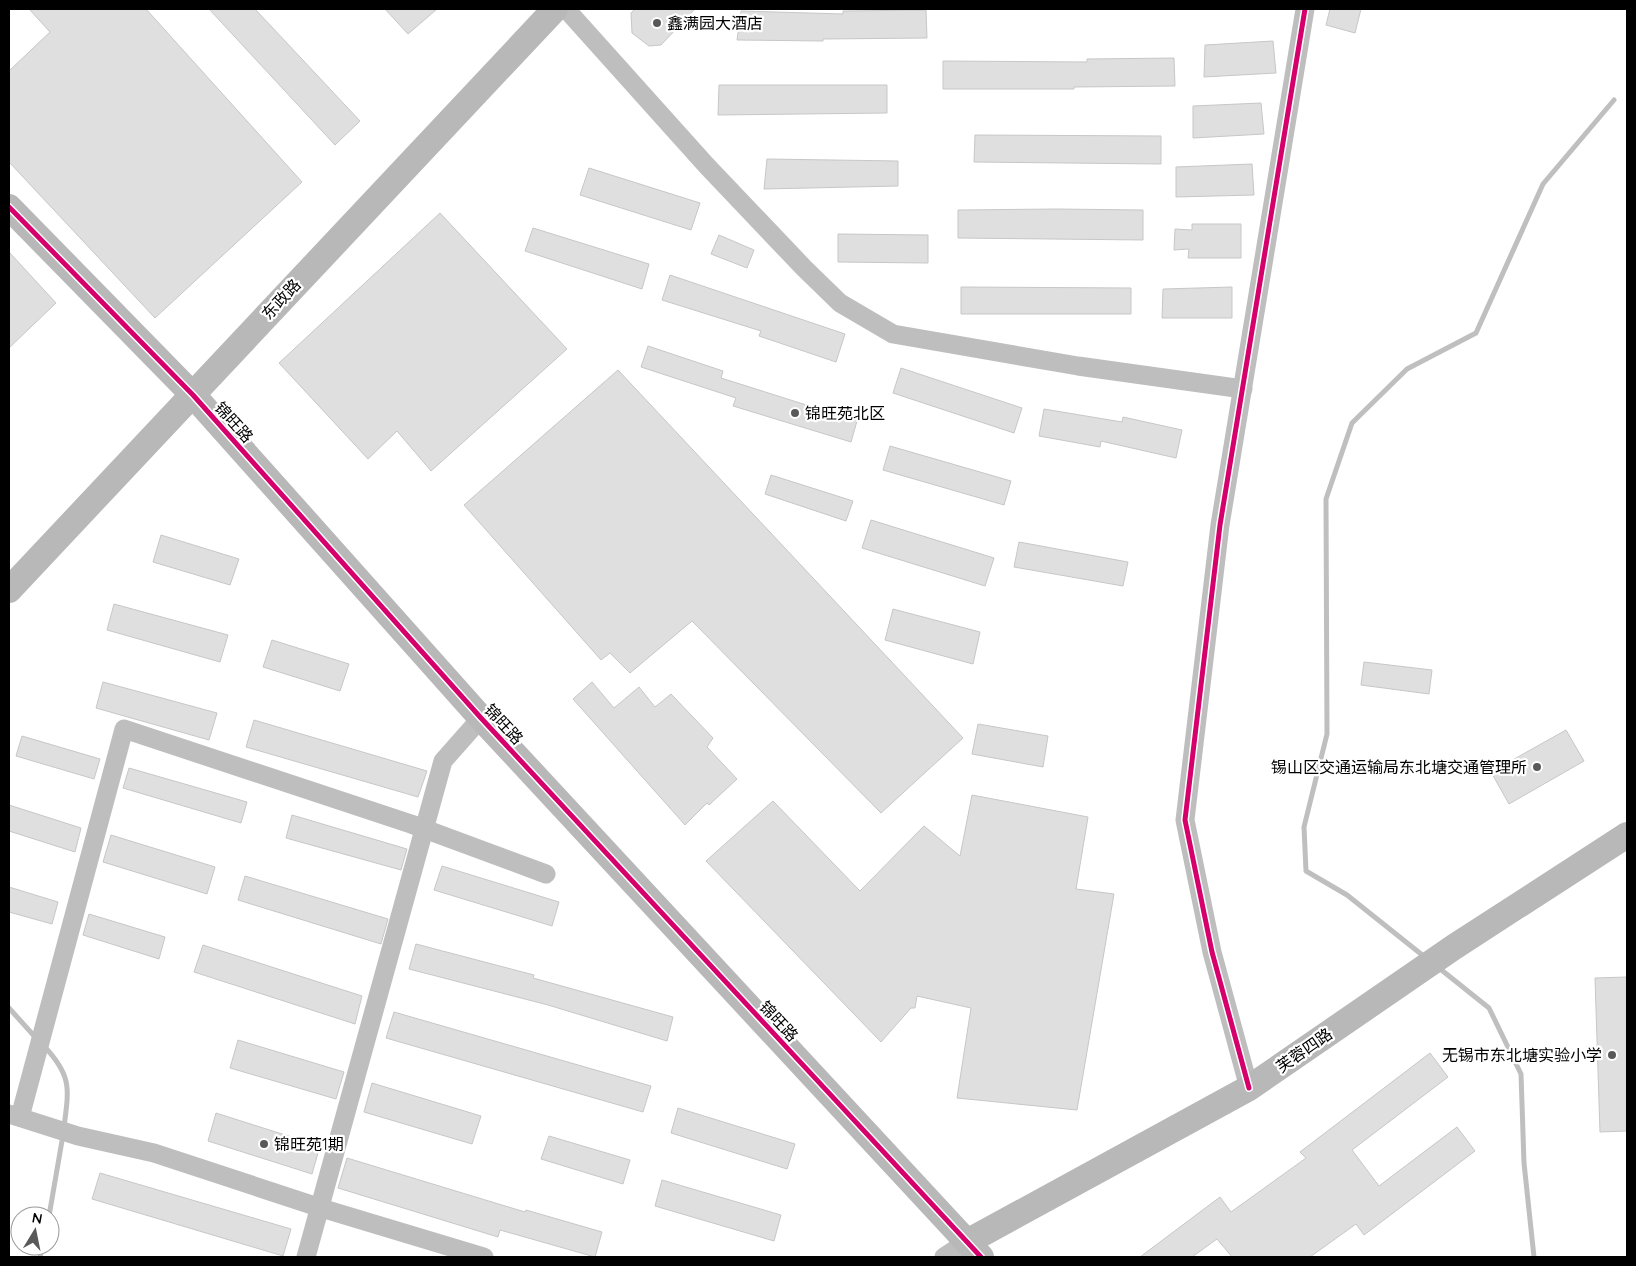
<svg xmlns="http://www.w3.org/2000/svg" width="1636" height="1266" viewBox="0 0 1636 1266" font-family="Quicksand,'Noto Sans SC',sans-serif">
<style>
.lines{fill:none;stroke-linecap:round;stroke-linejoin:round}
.stream{stroke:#bfbfbf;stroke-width:5}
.building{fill:#dfdfdf;stroke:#c7c7c7}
.street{stroke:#bebebe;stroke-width:19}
.secondary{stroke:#b8b8b8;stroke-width:26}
.cycleway-casing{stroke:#fff;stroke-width:8}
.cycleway{stroke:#d6006c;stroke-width:5}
.poi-dot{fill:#595959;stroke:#fff;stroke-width:2}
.labels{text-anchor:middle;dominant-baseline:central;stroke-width:4.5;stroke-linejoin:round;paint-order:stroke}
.poi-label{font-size:16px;fill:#000;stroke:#fff;text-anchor:start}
.street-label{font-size:16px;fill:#000;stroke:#fff}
</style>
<rect width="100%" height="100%" fill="#fff"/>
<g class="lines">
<g class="stream">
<path d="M1426 958 1347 895 1306 871 1304 827 1327 734 1326 499 1352 423 1407 369 1476 333 1543 184 1614 100"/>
<path d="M1439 968 1489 1008 1521 1074 1524 1163 1534 1257"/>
<path d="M9 1008 36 1038"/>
<path d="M44 1046C72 1076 69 1088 64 1127"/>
<path d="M49 1216 63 1135"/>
<path d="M40 1257 43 1246"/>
</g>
</g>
<g class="building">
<path d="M29 9H146L302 182 155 318 9 162V71L50 32Z"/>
<path d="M209 9H255L360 121 335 145Z"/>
<path d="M385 9H437L408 34Z"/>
<path d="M635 9H695L661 45 649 46 632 33 631 13Z"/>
<path d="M1330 9H1361L1355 33 1326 25Z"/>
<path d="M926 10 927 38 823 39V41L737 40 741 11 843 14V11Z"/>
<path d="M1273 41 1276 73 1204 77 1205 45Z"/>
<path d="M1174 58 1175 86 1074 87V89H943V61L1087 62V59Z"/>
<path d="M719 85H887V113L718 115Z"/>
<path d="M1261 103 1264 134 1193 138V106Z"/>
<path d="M975 135 1161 136V164L974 162Z"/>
<path d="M767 159 898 161V186L764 189Z"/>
<path d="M1252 164 1254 195 1176 197V167Z"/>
<path d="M589 168 700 203 691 230 580 195Z"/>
<path d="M1056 209 1143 210V240L958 238V210Z"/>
<path d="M440 213 567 349 431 471 397 431 368 459 279 363Z"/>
<path d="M1192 224H1241V258H1188L1189 249 1174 250 1175 229 1192 230Z"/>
<path d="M533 228 649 264 642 289 525 251Z"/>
<path d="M838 234 928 235V263L838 262Z"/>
<path d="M719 235 754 250 747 268 711 254Z"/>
<path d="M9 252 56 303 9 348Z"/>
<path d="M670 275 845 334 836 362 759 336 761 331 662 300Z"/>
<path d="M961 287 1131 288V314H961Z"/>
<path d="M1232 287V318H1162L1163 289Z"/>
<path d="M648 346 723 371 721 378 857 421 851 442 733 406 736 398 641 367Z"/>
<path d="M901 368 1022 408 1014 433 893 393Z"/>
<path d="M618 370 963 738 881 813 692 621 630 673 610 653 601 660 464 505Z"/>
<path d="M1044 409 1122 422 1123 417 1182 430 1176 458 1101 441 1100 447 1039 436Z"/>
<path d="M890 446 1011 481 1004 505 883 470Z"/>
<path d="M771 475 853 501 846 521 765 494Z"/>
<path d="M871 520 994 558 985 586 862 548Z"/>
<path d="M161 535 239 559 230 585 153 562Z"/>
<path d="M1019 542 1128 562 1123 586 1014 567Z"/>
<path d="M114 604 228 635 220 662 107 630Z"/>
<path d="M893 609 980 632 973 664 885 640Z"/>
<path d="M272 640 349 664 340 691 263 667Z"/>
<path d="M1364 662 1432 670 1429 694 1361 685Z"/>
<path d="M103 682 217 713 209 740 96 708Z"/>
<path d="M592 682 614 708 639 687 655 707 671 694 713 738 707 747 737 779 709 805 707 803 685 825 573 699Z"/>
<path d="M254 720 427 771 418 797 246 747Z"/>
<path d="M978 724 1048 736 1043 767 972 754Z"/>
<path d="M1566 730 1584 761 1509 804 1491 772Z"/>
<path d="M22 736 100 759 94 779 16 756Z"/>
<path d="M129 768 247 802 241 823 123 788Z"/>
<path d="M972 795 1088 817 1076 889 1114 894 1077 1110 957 1098 971 1008 917 996 915 1008H911L881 1042 706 861 773 801 860 891 924 826 960 856Z"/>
<path d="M9 805 81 828 75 852 9 831Z"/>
<path d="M292 815 407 849 401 870 286 838Z"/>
<path d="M111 835 215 867 207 894 103 862Z"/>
<path d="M442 866 559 902 552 926 434 890Z"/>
<path d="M245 876 388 919 381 944 238 900Z"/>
<path d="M9 887 58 902 52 924 9 912Z"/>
<path d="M89 914 165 937 159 959 83 935Z"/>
<path d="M416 944 534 975 533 978 673 1017 667 1041 548 1005 409 969Z"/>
<path d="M203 945 362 996 355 1024 194 972Z"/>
<path d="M1627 977V1131L1600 1132 1595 978Z"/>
<path d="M394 1012 651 1086 643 1112 386 1038Z"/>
<path d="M238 1040 344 1072 336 1099 230 1068Z"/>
<path d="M1430 1053 1448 1077 1352 1150 1379 1186 1457 1127 1475 1151 1364 1235 1356 1224 1310 1257H1232L1217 1239 1192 1257H1140L1220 1197 1231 1212 1306 1158 1300 1152Z"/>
<path d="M372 1083 481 1116 472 1144 364 1112Z"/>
<path d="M678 1108 795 1144 787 1169 671 1133Z"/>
<path d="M216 1113 320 1146 312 1174 208 1141Z"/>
<path d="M549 1136 630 1160 623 1184 541 1159Z"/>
<path d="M347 1158 525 1212 526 1210 602 1232 595 1257 500 1230 498 1237 338 1188Z"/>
<path d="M100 1173 291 1229 283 1256 92 1199Z"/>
<path d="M662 1180 781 1215 774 1241 655 1206Z"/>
</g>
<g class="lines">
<g class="street">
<path d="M566 9 706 165 804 268 840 303 893 334 1078 366 1243 389"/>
<path d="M1249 1088 1212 952 1185 820 1220 525 1305 9"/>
<path d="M9 1114 78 1136 154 1153 321 1208 484 1257"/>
<path d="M20 1117 124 729 411 824 546 874"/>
<path d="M306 1257 443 761 481 718"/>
<path d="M944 1257 967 1242"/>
</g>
<g class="secondary">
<path d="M9 207 193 395 481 718 981 1257"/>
<path d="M9 590 555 9"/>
<path d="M967 1242 1249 1088 1454 947 1627 835"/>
</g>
<g class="cycleway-casing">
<g id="cycleway">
<path d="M9 207 193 395 481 718 981 1257"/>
<path d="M1249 1088 1212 952 1185 820 1220 525 1305 9"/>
</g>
</g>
<use href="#cycleway" class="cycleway"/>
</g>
<g class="poi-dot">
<circle cx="657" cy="23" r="5"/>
<circle cx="795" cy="413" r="5"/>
<circle cx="1537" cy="767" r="5"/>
<circle cx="1612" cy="1055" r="5"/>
<circle cx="264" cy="1144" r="5"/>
</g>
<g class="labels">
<g class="poi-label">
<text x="667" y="23">鑫满园大酒店</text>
<text x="805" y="413">锦旺苑北区</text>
<text x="1527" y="767" text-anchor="end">锡山区交通运输局东北塘交通管理所</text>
<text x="1602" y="1055" text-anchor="end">无锡市东北塘实验小学</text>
<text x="274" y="1144">锦旺苑1期</text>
</g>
<g class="street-label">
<text transform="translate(281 299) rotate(-47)">东政路</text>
<text transform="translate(234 422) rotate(48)">锦旺路</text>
<text transform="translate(504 724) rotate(47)">锦旺路</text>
<text transform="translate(779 1021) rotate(47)">锦旺路</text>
<text transform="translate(1304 1050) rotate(-35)">芙蓉四路</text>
</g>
</g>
<rect width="1636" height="1266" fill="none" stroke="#000000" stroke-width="20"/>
<g transform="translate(35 1231) rotate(10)"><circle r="24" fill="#ffffff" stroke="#999999"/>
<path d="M0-4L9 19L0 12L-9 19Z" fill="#595959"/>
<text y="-8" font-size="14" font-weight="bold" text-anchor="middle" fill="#000000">N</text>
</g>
</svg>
